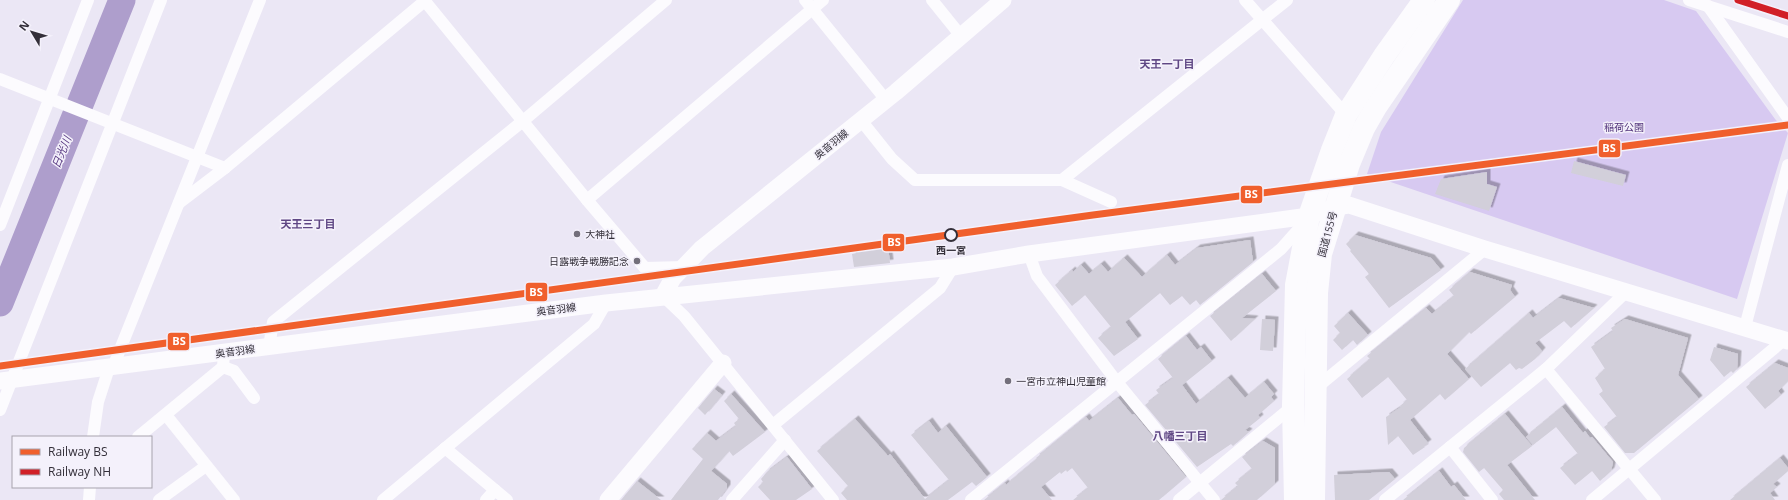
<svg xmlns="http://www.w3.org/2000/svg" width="1788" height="500" viewBox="0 0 1788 500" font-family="'Open Sans','Noto Sans JP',sans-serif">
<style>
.green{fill:#d7c9f1}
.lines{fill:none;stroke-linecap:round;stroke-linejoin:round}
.river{stroke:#ae9ecc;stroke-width:27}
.building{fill:#d2cfda;filter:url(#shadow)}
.street{stroke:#fcfbfe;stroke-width:12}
.secondary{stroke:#fcfbfe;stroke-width:17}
.highway{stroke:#fcfbfe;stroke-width:22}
.rail-1-casing{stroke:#f4f1fb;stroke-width:10}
.rail-2-casing{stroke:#f4f1fb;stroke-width:10}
.rail-1{stroke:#f05f2c;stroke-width:7}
.rail-2{stroke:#d12027;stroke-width:7}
.poi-dot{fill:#736f7b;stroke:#f4f1fb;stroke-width:1.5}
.stop-dot{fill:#f4f1fb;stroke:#332f39;stroke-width:2}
.labels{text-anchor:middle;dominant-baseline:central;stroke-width:3;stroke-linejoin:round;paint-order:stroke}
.park-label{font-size:10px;fill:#4f3079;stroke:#f4f1fb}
.street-label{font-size:10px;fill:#332f39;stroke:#f4f1fb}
.poi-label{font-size:10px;fill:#332f39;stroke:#f4f1fb;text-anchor:start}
.stop-label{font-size:10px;font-weight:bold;fill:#332f39;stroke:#f4f1fb}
.neighbourhood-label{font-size:11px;font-weight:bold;fill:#5f4784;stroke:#f4f1fb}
.water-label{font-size:11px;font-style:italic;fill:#563780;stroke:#f4f1fb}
.line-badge{stroke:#f4f1fb;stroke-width:1.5}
.badge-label{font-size:11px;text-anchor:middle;font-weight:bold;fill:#fff}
</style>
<defs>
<filter id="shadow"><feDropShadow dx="3.5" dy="-3.5" stdDeviation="0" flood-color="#0004"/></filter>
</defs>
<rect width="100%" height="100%" fill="#ebe7f5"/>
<path class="green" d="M1463 0H1664L1696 11 1775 119 1788 133 1737 299 1367 174 1381 132Z"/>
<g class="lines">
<path class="river" d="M0 303 122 0"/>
</g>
<g class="building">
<path d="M1574 161 1626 175 1623 186 1571 173Z"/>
<path d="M1487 172V184L1497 187 1489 211 1435 194 1441 179Z"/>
<path d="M1355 235 1431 258 1441 270 1389 308 1365 277 1369 274 1350 251 1351 250 1346 244Z"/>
<path d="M1250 240 1253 262 1200 305 1196 300 1190 305 1182 296 1170 305 1160 293 1125 322 1138 339 1114 356 1098 338 1111 327 1085 295 1072 306 1055 285 1072 270 1073 272 1081 265 1089 274 1101 264 1108 272 1124 258 1142 277 1167 255 1175 265 1197 248Z"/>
<path d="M888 247 890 263 854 267 852 254Z"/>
<path d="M1470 272 1512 285 1510 290 1515 297 1471 334 1469 332 1447 354 1469 379 1445 400 1440 394 1410 420 1428 443 1424 446 1425 447 1413 455 1398 436 1388 445 1386 417 1401 407 1400 406 1407 400 1388 377 1362 398 1347 379 1370 359 1367 356 1426 308 1432 314 1454 296 1449 290Z"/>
<path d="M1262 274 1276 291 1242 318 1255 319 1231 341 1210 316Z"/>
<path d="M1559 298 1594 308 1571 328 1564 321 1535 343 1542 351 1535 359 1522 369 1519 368 1516 370 1510 363 1481 387 1465 369 1529 313 1533 318Z"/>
<path d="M1348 313 1368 335 1357 345 1353 340 1342 350 1333 340 1340 333 1334 326Z"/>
<path d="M1262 319 1275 320 1273 351 1260 350Z"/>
<path d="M1625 319 1688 338 1678 375 1699 399 1634 453H1625L1604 427 1617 417 1599 394 1603 391 1595 378 1605 369 1591 347 1613 331 1611 328Z"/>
<path d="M1186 336 1197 350 1201 347 1212 361 1182 385 1196 404 1228 378 1245 398 1264 382 1274 394 1271 397 1274 401 1258 415 1260 418 1245 430 1249 432 1233 446 1231 444 1197 467 1145 405 1159 394 1156 390 1173 378 1158 359Z"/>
<path d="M1714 347 1738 354 1737 369 1733 373 1731 371 1724 377 1710 360Z"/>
<path d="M1775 363 1788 368V381L1778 391 1781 395 1765 409 1746 387Z"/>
<path d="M714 389 722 395 705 415 698 408Z"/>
<path d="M731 394 765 432 733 456 729 451 711 471 727 484V488L718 500H671L703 459 692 449 707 433 716 441 736 426 734 423 739 419 724 401Z"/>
<path d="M1118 398 1132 415 1134 414 1186 477 1159 500H1073L1088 488 1072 468 1067 472 1066 470 1061 474 1060 472 1041 487 1052 500H984L1005 483 1006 485 1037 459 1036 458 1086 417 1089 421Z"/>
<path d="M1562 407 1583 433 1585 431 1590 438 1592 437 1613 462 1611 471 1600 481 1592 471 1575 485 1560 468 1578 454 1556 427 1533 445 1526 437Z"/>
<path d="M1505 414 1532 446 1507 465 1535 500H1504L1499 494 1503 490 1484 468 1479 472 1463 452 1464 448Z"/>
<path d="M855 419 888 456 890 454 925 499 949 480 911 435 929 421 938 433 946 426 987 477 976 486 972 482 948 500H847L841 493 848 486 817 451Z"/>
<path d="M1263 441 1275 448V484L1257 500H1221L1238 486 1235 483 1252 469 1242 457Z"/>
<path d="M787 457 812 489 796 500H770L758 487 763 482 761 479 767 472Z"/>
<path d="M1780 458 1788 468V471L1773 484 1777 487 1770 493 1775 500H1730Z"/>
<path d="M1439 471 1451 487 1454 485 1466 500H1403Z"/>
<path d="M1389 472 1395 479 1369 500H1335L1334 475Z"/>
<path d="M637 481 661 500H621Z"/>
</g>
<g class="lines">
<g class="street">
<path d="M424 0 587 200 645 268 684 267"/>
<path d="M805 0 886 100"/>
<path d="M932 0 961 36"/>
<path d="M1245 0 1346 115"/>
<path d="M1689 0 1788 32"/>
<path d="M1708 6 1788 118"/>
<path d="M0 79 225 168"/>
<path d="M860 119 892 159 915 180H1062L1111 202"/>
<path d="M1062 180 1287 0"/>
<path d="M587 200 823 0"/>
<path d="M179 203 225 168 426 0"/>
<path d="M0 225 88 0"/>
<path d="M1029 254 1037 276 1117 382 1214 500"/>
<path d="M663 296 684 316 833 500"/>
<path d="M1745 327 1788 165"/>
<path d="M269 347 273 322 523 121 666 0"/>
<path d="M113 367 260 0"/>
<path d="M223 367 234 371 254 398"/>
<path d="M1546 369 1655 500"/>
<path d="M1316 388 1485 249"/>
<path d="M0 410 161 0"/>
<path d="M166 415 234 500"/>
<path d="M773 425 940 288 953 267"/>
<path d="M93 437 98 402 109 368"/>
<path d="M138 437 223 367 224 353"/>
<path d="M1450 447 1492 500"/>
<path d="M445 448 507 500"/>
<path d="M89 500 90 487"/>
<path d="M159 500 206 466"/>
<path d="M383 500 594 324 606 303"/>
<path d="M486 500 495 490"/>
<path d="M732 500 785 440"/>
<path d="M971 500 1281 249 1305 222"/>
<path d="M1179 500 1293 406"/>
<path d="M1385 500 1546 369 1626 292"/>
<path d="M1592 500 1784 340"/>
</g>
<g class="secondary">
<path d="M663 296 673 278 702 248 896 92 1003 0"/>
<path d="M0 381 606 303 953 267 1029 254 1309 216 1335 207 1349 205 1485 249 1788 341"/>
<path d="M608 500 723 363"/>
</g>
<g class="highway">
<path d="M1295 500 1293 406 1296 285 1309 216 1332 150 1346 115 1384 56 1424 0"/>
<path d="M1314 500 1317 293 1321 254 1349 164 1364 128 1376 107 1449 0"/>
</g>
<g class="rail-1-casing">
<path id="rail-1" d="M0 366 1093 215 1788 125"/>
</g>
<g class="rail-2-casing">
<path id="rail-2" d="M1738 0 1788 16"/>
</g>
<use href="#rail-1" class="rail-1"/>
<use href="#rail-2" class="rail-2"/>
</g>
<g class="poi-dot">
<circle cx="577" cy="234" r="4"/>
<circle cx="637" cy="261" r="4"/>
<circle cx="1008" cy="381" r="4"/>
</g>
<circle class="stop-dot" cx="951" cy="235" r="6"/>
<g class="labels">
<g class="park-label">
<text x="1624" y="127">稲荷公園</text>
</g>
<g class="street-label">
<text transform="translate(831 144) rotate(-39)">奥音羽線</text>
<text transform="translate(1327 234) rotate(-75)">国道155号</text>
<text transform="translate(556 309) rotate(-7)">奥音羽線</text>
<text transform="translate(235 351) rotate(-8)">奥音羽線</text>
</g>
<g class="poi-label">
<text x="585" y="234">大神社</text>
<text x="629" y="261" text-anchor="end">日露戦争戦勝記念</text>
<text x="1016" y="381">一宮市立神山児童館</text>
</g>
<g class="stop-label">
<text x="951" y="250">西一宮</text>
</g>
<g class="neighbourhood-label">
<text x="1167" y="63">天王一丁目</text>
<text x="308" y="223">天王三丁目</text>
<text x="1180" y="435">八幡三丁目</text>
</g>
<g class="water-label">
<text transform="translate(61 152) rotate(-68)">日光川</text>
</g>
</g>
<g class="line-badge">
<rect x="1598" y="139" width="23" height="19" rx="4" fill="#f05f2c"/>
<rect x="1240" y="185" width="23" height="19" rx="4" fill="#f05f2c"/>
<rect x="882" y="233" width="23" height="19" rx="4" fill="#f05f2c"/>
<rect x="525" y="282" width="23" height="20" rx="4" fill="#f05f2c"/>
<rect x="167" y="332" width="23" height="19" rx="4" fill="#f05f2c"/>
</g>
<g class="badge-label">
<text x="1609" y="152">BS</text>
<text x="1251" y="198">BS</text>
<text x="894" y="246">BS</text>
<text x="536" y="296">BS</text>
<text x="179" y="345">BS</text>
</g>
<rect x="12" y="436" width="140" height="52" fill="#f4f1fb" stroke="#a7a3ad"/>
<rect x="20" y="449" width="20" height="6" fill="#f05f2c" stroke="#a7a3ad"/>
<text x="48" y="456" font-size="12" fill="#332f39">Railway BS</text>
<rect x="20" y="469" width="20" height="6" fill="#d12027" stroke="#a7a3ad"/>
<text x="48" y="476" font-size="12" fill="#332f39">Railway NH</text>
<g transform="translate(32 32) rotate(308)" stroke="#f4f1fb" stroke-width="3" paint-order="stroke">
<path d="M0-3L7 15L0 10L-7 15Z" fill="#332f39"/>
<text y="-6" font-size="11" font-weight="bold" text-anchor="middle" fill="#332f39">N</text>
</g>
</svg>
